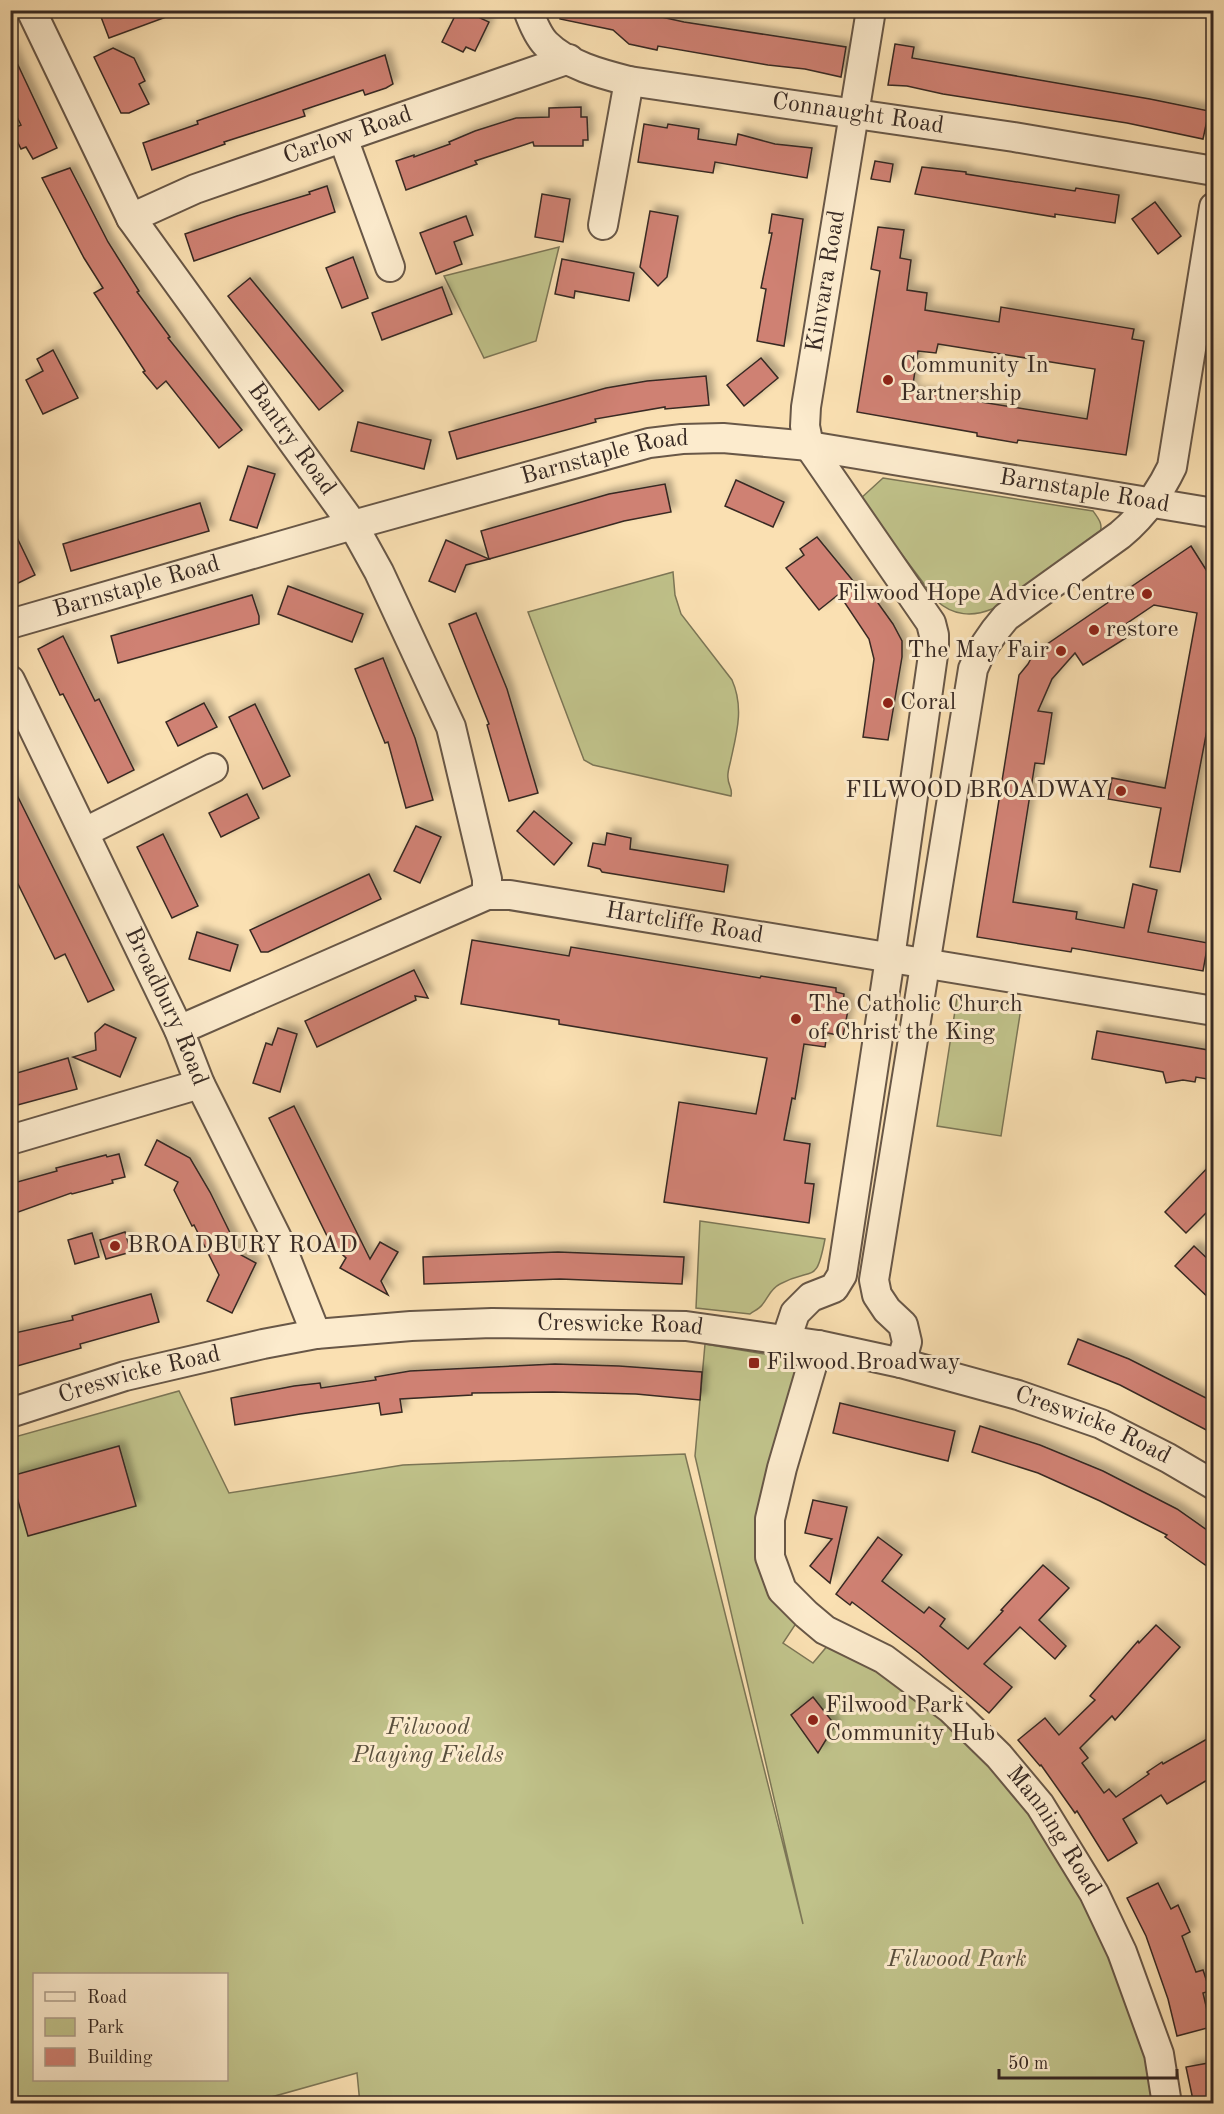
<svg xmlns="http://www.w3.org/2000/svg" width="1224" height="2114" viewBox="0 0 1224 2114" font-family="'Old Standard TT',serif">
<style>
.green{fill:#c0c28a;stroke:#7c7656;stroke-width:1.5;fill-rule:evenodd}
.building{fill:#cf8173;stroke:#372923;stroke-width:1.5;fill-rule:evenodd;filter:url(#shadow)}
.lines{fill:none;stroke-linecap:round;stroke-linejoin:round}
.minor-casing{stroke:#685747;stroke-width:32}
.minor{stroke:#fcebcd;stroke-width:28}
.poi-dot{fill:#8f2418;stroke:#fcebcd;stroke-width:2}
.labels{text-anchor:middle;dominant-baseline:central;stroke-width:6;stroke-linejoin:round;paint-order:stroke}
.street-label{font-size:24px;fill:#372923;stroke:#fcebcd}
.poi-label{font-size:24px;fill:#372923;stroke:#fcebcd;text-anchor:start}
.park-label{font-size:24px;font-style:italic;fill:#594f3d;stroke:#fcebcd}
</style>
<defs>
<filter id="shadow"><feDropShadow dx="5.5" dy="-5.5" stdDeviation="3" flood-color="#0004"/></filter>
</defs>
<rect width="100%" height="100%" fill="#fae0b2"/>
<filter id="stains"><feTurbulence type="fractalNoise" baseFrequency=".00333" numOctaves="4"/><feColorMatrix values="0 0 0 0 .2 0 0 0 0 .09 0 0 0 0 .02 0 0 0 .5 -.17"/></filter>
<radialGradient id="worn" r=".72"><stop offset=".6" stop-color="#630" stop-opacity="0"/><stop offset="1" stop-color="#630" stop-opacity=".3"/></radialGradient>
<g class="green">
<path d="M559 247 536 341 484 358 444 276Z"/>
<path d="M883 478 1093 511C1099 519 1104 525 1099 536L992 609C973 617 953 616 937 601L860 499Z"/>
<path d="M673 572 675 595 681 614 732 680C744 707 737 732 731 759 730 765 727 772 728 778 728 785 733 789 731 796L593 765 584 760 528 612Z"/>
<path d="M957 998 1021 1008 1001 1136 937 1126Z"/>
<path d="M700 1221 825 1239C816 1286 814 1266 780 1284 770 1289 768 1298 762 1305 759 1309 754 1311 750 1314L696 1308Z"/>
<path d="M705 1344 806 1361 759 1519 797 1622 783 1643 813 1663 829 1644 874 1665 977 1747 1032 1811 1128 1980 1159 2103 360 2104 357 2073 250 2103H11V1438L179 1391 229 1493 403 1465 685 1454 803 1924 695 1456ZM34 1974H226V2080H34Z"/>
</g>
<g class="building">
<path d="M119 10H177V13L109 38 101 17Z"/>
<path d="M458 10H484L480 18 489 22 475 51 466 47 463 52 442 42Z"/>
<path d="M561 10H643V13L684 22 846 47 841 77 805 69 768 65 658 46 657 50 629 44 613 30 560 19Z"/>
<path d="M895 44 914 47 912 58 1150 99 1209 111 1203 139 1127 123 943 94 907 86 888 85Z"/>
<path d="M10 48 57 148 33 159 26 147 21 149 11 129 21 125 10 103Z"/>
<path d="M113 48 134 58 145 81 139 84 149 104 129 113H121L94 57Z"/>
<path d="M385 55 393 84 386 88 365 95 363 90 303 110 305 116 224 142 225 144 152 170 143 143 198 124 197 121Z"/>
<path d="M581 107V117H587L588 140H583V146H534L533 142 475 161 477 164 406 190 396 161 414 155V157L450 144 449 142 475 131 516 118 549 117V108Z"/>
<path d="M644 124 667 128 668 124 699 129 698 139 736 145 738 134 775 144 812 148 807 178 715 162 713 173 638 162Z"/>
<path d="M875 161 893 164 890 182 871 179Z"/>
<path d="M922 167 966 172V174L1075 191 1076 188 1119 195 1115 223 1055 214V217L915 194Z"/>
<path d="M70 168 108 242 139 291 137 292 170 337 168 338 242 430 219 448 166 381 157 389 143 372 145 371 94 293 103 288 84 258 42 178Z"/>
<path d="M327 186 335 212 194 261 185 234 237 216 310 194 309 192Z"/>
<path d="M542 194 570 199 563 242 535 237Z"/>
<path d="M1155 202 1181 236 1158 254 1132 219Z"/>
<path d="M650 211 678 216 667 277 658 286 640 267Z"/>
<path d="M772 214 803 219 784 346 757 341 766 289 761 288 772 233H769Z"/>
<path d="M466 216 473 235 454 242 462 264 436 274 420 233Z"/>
<path d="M878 227 904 230 900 258 911 260 907 290 927 293 925 310 999 322 1001 307 1134 329 1132 339 1144 341 1126 455 1018 440 1017 443 977 436V433L857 412 880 271 871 269ZM938 344 1095 369 1087 419 912 391 918 351 936 353Z"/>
<path d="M353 257 368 298 342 308 326 268Z"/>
<path d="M562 259 634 273 629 301 575 291 574 298 555 294Z"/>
<path d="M250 278 343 391 319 410 228 296Z"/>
<path d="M442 287 452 314 382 340 372 313Z"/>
<path d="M53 350 78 398 43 414 26 380 43 371 37 359Z"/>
<path d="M761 358 778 378 744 406 727 385Z"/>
<path d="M706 376 709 405 665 409V407L595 419 596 422 457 459 449 432 606 388 647 381Z"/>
<path d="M358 422 431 440 424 469 351 451Z"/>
<path d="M248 466 275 474 257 528 230 520Z"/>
<path d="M736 480 784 502 773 527 725 506Z"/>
<path d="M665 484 671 512 624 521 489 559 481 531 609 494Z"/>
<path d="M200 503 209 531 71 571 63 544Z"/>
<path d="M10 523 35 575 10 587Z"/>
<path d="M817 537 863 593 868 589 893 624 902 641V657L888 740 863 737 874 659 869 639 839 594 819 610 786 568 804 555 800 549Z"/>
<path d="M446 540 489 559 466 565 455 592 429 581Z"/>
<path d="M1191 546 1210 576H1214V693L1180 872 1150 867 1161 808 1108 799 1112 778 1165 788 1197 613 1154 605 1120 628 1126 638 1083 665 1075 653 1052 679 1038 711 1052 713 1044 764 1035 763 1013 902 1077 912 1076 919 1124 928 1133 884 1157 890 1148 932 1208 943 1203 971 1072 948 1071 952 977 937 1019 675 1028 664 1034 653Z"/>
<path d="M288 586 363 614 352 642 278 614Z"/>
<path d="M252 595 259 616V624L118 663 111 636Z"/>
<path d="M476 613 507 689 538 793 509 801 487 725 489 724 449 624Z"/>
<path d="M63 636 95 701 99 699 134 770 108 783 63 694 60 695 38 649Z"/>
<path d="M383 658 415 738 433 800 406 808 388 742 385 743 355 669Z"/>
<path d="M204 703 217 727 178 746 166 722Z"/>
<path d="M255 704 290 776 263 789 229 717Z"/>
<path d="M10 781 114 990 88 1002 65 954 55 959 18 884 10 888Z"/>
<path d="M247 794 259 818 221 837 209 813Z"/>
<path d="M534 811 572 843 554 865 517 831Z"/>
<path d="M416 826 441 837 420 883 394 871Z"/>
<path d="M607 833 631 838 630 849 728 865 724 892 602 872 600 869 588 866 593 843 605 845Z"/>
<path d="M163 834 198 906 172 918 137 847Z"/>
<path d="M369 874 381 899 268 952H261L250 930Z"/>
<path d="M197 932 238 945 230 971 189 959Z"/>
<path d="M472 940 569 956 571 947 760 978 761 976 836 988V992L844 994 843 1003 849 1005 843 1036 827 1033 825 1047 804 1044 795 1099 792 1098 784 1140 810 1144 805 1183 814 1184 809 1223 664 1202 679 1102 756 1114 767 1058 559 1024V1020L461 1004Z"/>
<path d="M414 970 428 998 415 996 416 1000 317 1047 305 1021Z"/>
<path d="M105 1024 136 1038 120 1077 73 1057 96 1050 95 1033Z"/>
<path d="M278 1028 297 1034 280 1092 253 1083 266 1043 272 1045Z"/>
<path d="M1097 1031 1214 1051V1070L1209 1069 1207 1079 1196 1077 1195 1082 1183 1080 1166 1083 1163 1072 1092 1059Z"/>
<path d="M68 1058 77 1089 10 1107V1075Z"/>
<path d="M294 1106 370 1259 380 1242 398 1252 381 1281 388 1295 340 1268 346 1258 331 1244 269 1118Z"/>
<path d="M157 1140 190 1158 210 1192 241 1255 256 1263 232 1313 207 1301 219 1275 194 1225 192 1226 174 1190 178 1182 145 1165Z"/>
<path d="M119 1154 125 1177 112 1180 113 1183 72 1194 71 1193 10 1215V1184L57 1171 56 1168 106 1155 107 1157Z"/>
<path d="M1214 1161V1205L1186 1233 1165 1212Z"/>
<path d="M125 1232 131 1252 106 1259 100 1240Z"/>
<path d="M92 1233 99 1257 75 1264 68 1240Z"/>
<path d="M1194 1246 1214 1265V1303L1175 1266Z"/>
<path d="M558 1252 684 1257 682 1284 560 1279 424 1284 423 1257Z"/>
<path d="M151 1294 159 1322 80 1344 81 1348 10 1368V1334L73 1320 72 1316Z"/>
<path d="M1078 1339 1129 1359 1214 1402V1434L1120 1385 1068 1364Z"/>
<path d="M555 1364 619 1366 702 1372 700 1400 636 1394 553 1392 472 1393V1395L400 1399 402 1412 381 1415 379 1403 300 1414 235 1425 231 1398 294 1386 320 1383 321 1388 376 1380 375 1377 410 1371Z"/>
<path d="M840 1403 955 1431 948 1461 833 1433Z"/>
<path d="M980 1426 1040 1445 1103 1471 1177 1509 1214 1535V1571L1165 1537 1167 1535 1100 1501 1038 1473 972 1452Z"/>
<path d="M119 1446 136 1506 28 1536 11 1476Z"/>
<path d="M813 1500 847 1507 830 1583 810 1566 832 1539 805 1533Z"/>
<path d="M878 1537 902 1555 882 1581 924 1613 929 1607 945 1619 940 1626 968 1649 1003 1611 1001 1610 1043 1565 1069 1588 1039 1620 1066 1646 1055 1659 1020 1627 984 1664 1012 1687 989 1713 919 1653 852 1602 850 1605 836 1594Z"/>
<path d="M1156 1625 1180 1647 1115 1720 1112 1716 1080 1748 1088 1758 1082 1763 1104 1793 1109 1789 1116 1797 1149 1774 1147 1772 1162 1762 1163 1764 1214 1735V1776L1167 1804 1161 1795 1123 1819 1137 1843 1108 1861 1077 1811 1075 1813 1041 1765 1040 1766 1018 1740 1045 1718 1059 1735 1095 1700 1090 1696 1138 1641 1139 1643Z"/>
<path d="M813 1697 835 1725 818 1753 791 1715Z"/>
<path d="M1158 1883 1171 1909 1178 1905 1190 1932 1182 1936 1196 1972 1203 1970 1210 1991 1203 1993 1211 2027 1177 2036 1168 1999 1146 1936 1127 1898Z"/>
<path d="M1214 2062V2097L1193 2100 1186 2067Z"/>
</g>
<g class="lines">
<g class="minor-casing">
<g id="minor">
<path id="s1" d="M31 10 131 218 353 525 379 572 451 727 487 879V895"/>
<path id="s2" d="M528 10C532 21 538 36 546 44 567 65 601 74 629 81L1014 137 1214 171"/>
<path d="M343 138 390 267"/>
<path id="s3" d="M131 218 195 189 569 59"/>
<path d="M603 225 629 81"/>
<path id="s4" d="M10 624 353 525 649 443 682 439 723 438 809 446 1214 513"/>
<path id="s5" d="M10 680 179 1030 200 1084 281 1246 316 1334"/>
<path d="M85 832 213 768"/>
<path id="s6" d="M179 1030 487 895H510L1214 1011"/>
<path d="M10 1140 200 1084"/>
<path id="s7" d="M786 1340 795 1313 811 1297 834 1288 842 1275 890 958 934 648V635L931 623 809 446 805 426 806 407 871 10"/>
<path id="s8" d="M818 1345 782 1468 770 1519V1557L782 1590 806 1614 825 1630 884 1659 951 1709 999 1756 1040 1805 1094 1893 1122 1952 1159 2054 1167 2104"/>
<path d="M901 1363 907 1342 903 1325 887 1310 877 1295 874 1280 973 669C981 648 992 633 1006 617L1120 535C1143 516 1159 494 1172 467L1214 207"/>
<path id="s9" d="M10 1413 125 1376 263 1344 316 1334 411 1326 492 1323 686 1326 818 1345 901 1363 1018 1395 1101 1424 1168 1458 1214 1485"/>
</g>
</g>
<use href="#minor" class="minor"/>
</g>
<g class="poi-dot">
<circle cx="888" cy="380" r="6"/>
<circle cx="1147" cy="594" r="6"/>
<circle cx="1094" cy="630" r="6"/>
<circle cx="1061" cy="651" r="6"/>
<circle cx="888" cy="703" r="6"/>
<circle cx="1121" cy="791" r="6"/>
<circle cx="796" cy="1019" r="6"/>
<circle cx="115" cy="1246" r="6"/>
<rect x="748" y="1357" width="12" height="12" rx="3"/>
<circle cx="813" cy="1720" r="6"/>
</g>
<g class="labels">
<g class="street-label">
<text stroke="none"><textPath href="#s2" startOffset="362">Connaught Road</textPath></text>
<text stroke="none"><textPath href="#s3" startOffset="232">Carlow Road</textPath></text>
<text stroke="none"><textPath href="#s7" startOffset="1132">Kinvara Road</textPath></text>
<text stroke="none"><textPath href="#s1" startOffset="504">Bantry Road</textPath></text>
<text stroke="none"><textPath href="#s4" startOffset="618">Barnstaple Road</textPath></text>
<text stroke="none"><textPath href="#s4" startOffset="1104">Barnstaple Road</textPath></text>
<text stroke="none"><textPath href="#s4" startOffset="132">Barnstaple Road</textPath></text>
<text stroke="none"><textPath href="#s6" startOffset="536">Hartcliffe Road</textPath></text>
<text stroke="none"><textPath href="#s5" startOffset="362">Broadbury Road</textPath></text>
<text stroke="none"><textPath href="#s9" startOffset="621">Creswicke Road</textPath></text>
<text stroke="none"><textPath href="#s9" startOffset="135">Creswicke Road</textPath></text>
<text stroke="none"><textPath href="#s9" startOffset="1107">Creswicke Road</textPath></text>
<text stroke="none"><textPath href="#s8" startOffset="622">Manning Road</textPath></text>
</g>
<g class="poi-label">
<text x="900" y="366">Community In<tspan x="900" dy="28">Partnership</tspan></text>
<text x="1135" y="594" text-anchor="end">Filwood Hope Advice Centre</text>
<text x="1106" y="630">restore</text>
<text x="1049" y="651" text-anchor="end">The May Fair</text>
<text x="900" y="703">Coral</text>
<text x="1109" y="791" text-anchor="end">FILWOOD BROADWAY</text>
<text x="808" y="1005">The Catholic Church<tspan x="808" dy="28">of Christ the King</tspan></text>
<text x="127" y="1246">BROADBURY ROAD</text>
<text x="766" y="1363">Filwood Broadway</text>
<text x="825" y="1706">Filwood Park<tspan x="825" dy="28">Community Hub</tspan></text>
</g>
<g class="park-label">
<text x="428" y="1728">Filwood<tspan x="428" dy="28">Playing Fields</tspan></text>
<text x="957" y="1960">Filwood Park</text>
</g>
</g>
<rect width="1224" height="2114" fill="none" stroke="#fae0b2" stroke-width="36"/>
<rect x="12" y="12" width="1200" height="2090" fill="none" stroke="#372923" stroke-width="3"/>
<rect x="18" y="18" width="1188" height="2078" fill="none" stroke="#372923" stroke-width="1.5"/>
<rect x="33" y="1973" width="195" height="108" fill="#fcebcd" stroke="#ad9d89" stroke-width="1.5"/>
<rect x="45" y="1992" width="30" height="9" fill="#fcebcd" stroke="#ad9d89" stroke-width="1.5"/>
<text x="87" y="2003" font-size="18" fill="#372923">Road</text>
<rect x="45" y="2018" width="30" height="18" fill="#c0c28a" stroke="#ad9d89" stroke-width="1.5"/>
<text x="87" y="2033" font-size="18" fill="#372923">Park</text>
<rect x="45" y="2048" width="30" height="18" fill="#cf8173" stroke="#ad9d89" stroke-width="1.5"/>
<text x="87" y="2063" font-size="18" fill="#372923">Building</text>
<path d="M999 2069v9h178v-9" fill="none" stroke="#372923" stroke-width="3"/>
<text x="1008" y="2069" font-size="18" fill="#372923" stroke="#fcebcd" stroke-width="4.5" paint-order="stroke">50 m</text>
<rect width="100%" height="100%" filter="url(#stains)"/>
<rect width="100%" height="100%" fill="url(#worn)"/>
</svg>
